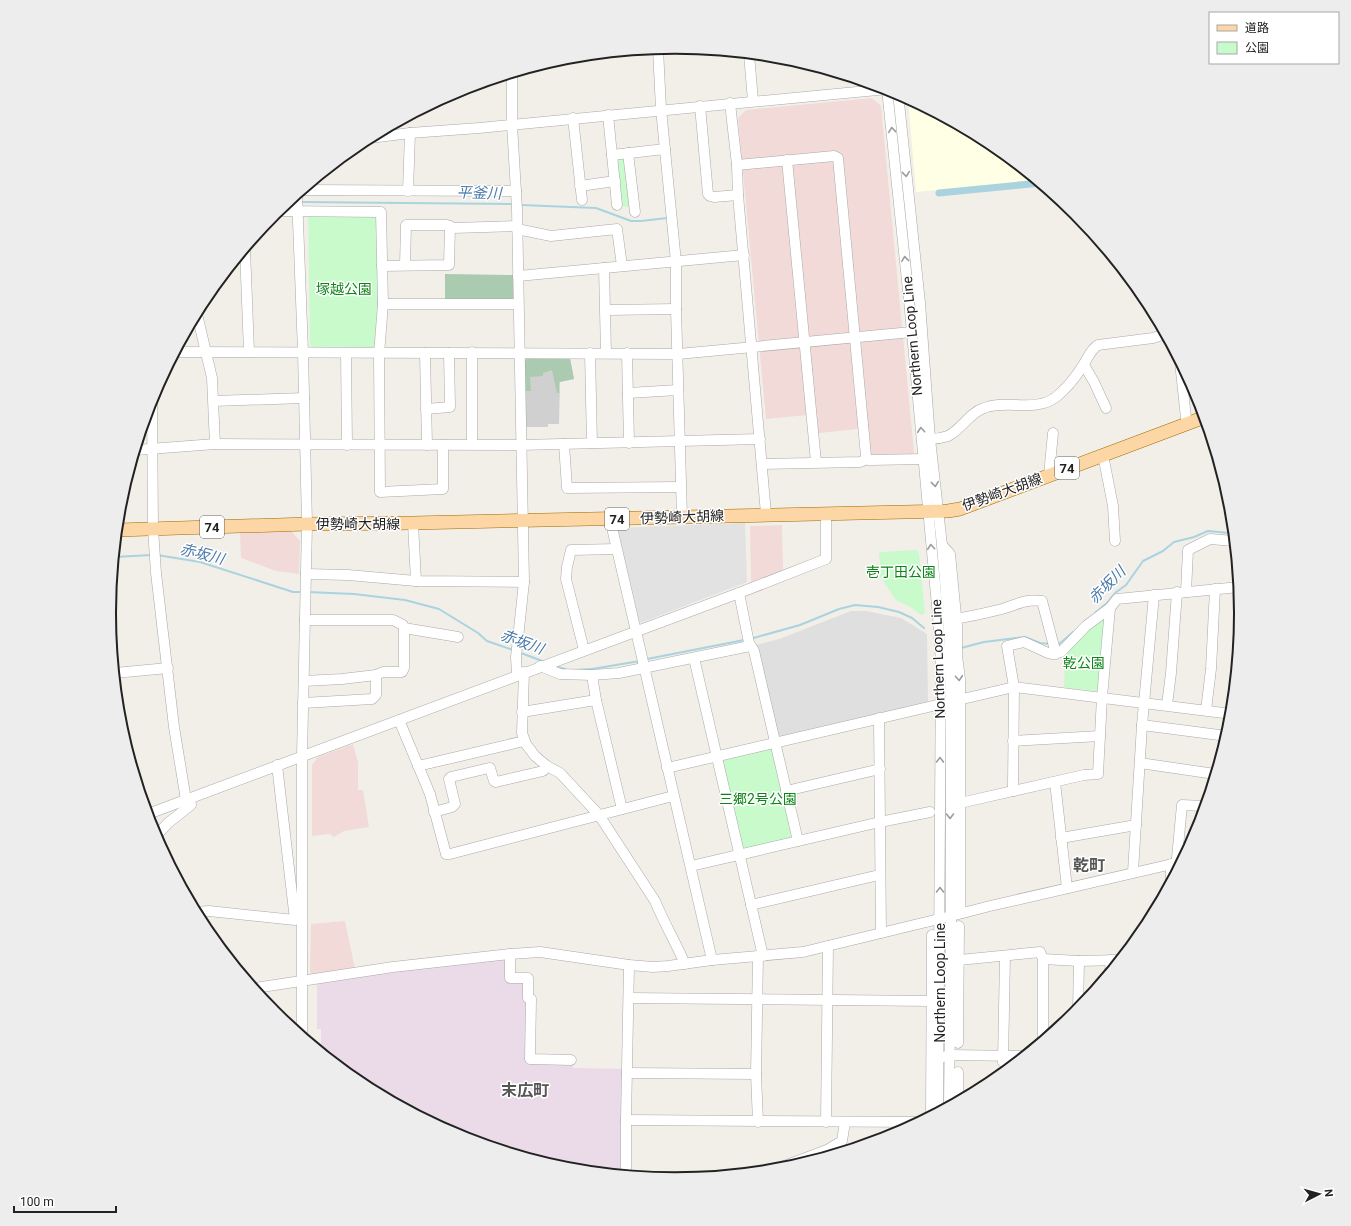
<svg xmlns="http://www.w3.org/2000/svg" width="1351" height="1226" viewBox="0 0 1351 1226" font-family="Roboto,'Noto Sans JP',sans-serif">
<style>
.residential{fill:#e0dfdf}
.commercial{fill:#f2dad9}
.industrial{fill:#ebdbe8}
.education{fill:#ffffe5}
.religious{fill:#d0d0d0}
.cemetery{fill:#aacbaf}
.park{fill:#c8facc}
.parking{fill:#e2e2e2}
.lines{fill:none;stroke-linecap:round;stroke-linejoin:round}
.stream{stroke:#aad3df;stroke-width:2}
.canal{stroke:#aad3df;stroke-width:7}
.minor-casing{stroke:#a9a9a9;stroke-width:11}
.major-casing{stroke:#a06b00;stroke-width:14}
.minor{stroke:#fff;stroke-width:10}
.major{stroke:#fcd6a4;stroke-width:13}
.oneway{stroke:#9c9c9c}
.labels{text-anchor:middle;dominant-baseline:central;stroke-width:3;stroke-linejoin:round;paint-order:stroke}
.shield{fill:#fff;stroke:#646464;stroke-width:1}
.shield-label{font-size:13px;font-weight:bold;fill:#222}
.park-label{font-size:14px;fill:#0c8416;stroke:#fff}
.street-label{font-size:14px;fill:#222;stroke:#fff}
.water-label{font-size:15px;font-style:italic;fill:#4a7aab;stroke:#fff}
.quarter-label{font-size:16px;font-weight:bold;fill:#555;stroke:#fff}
.rim{fill:none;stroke:#222;stroke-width:2}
</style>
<rect width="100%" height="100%" fill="#f2efe9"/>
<path class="residential" d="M851 611H866L901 618 927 634 928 703 781 737 777 735 756 645 779 639Z"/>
<g class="commercial">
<path d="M872 98 881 106 914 452 913 454 873 455 870 452 867 428 810 434 808 415 766 419 738 118 746 110Z"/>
<path d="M782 525 783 571 751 583 750 526Z"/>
<path d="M291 531 300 541 299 574 276 571 241 558 240 533Z"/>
<path d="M353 744 358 762V790H363L369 827 344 831 334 837 330 834 312 836V765L318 757Z"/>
<path d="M345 921 355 969 310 976 311 924Z"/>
</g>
<path class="industrial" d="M508 959V980H526L528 1060 572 1061 573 1068 622 1069 624 1071 623 1174 565 1168 459 1136 361 1083 321 1050V1029H317V983L424 967Z"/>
<path class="education" d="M908 99 990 143 1037 181 916 192Z"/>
<path class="religious" d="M526 358H570L574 379 560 382 559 424H548V427H525L524 361Z"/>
<g class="cemetery">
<path d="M445 274 514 275V299L513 300H445Z"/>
<path d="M527 359H570L574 379 559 382V393H557L552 370 543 373V376L530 377 531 391H525V361Z"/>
</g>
<g class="park">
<path d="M616 157H626L631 208 619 205Z"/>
<path d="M310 215 378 217 380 303 377 347 374 349 314 350 310 345 308 217Z"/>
<path d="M916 550 919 553 925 613 921 615 912 608 896 600 878 573H881L879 554 881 552Z"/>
<path d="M1101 619 1106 620 1100 689 1097 691 1066 688 1064 686 1065 654 1085 632Z"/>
<path d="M770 748 774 750 793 839 745 850 741 848 722 762 724 759Z"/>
</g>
<path class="parking" d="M745 523 747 582 640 623 617 528Z"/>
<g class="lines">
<g class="stream">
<path d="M288 202H294"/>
<path d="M301 202 514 204"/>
<path d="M521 205 596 208 631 221H641L667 218"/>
<path d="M157 555 200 562 293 592H302"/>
<path d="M115 557 151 555"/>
<path d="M308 592 354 594 405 600 439 609 478 633 487 641 513 650"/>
<path d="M1095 613 1107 603 1115 593 1126 585 1143 561 1163 551 1174 542 1194 537 1208 531 1229 533 1231 532 1232 528 1226 498 1228 494"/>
<path d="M750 639 800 625 839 609 855 605 878 607 899 612 912 618 924 628"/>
<path d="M1057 645H1058L1073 632"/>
<path d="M961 648 984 642 1025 637 1040 643 1050 644"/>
<path d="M521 653 545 662"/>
<path d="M647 659 744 640"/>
<path d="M554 666 565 669"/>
<path d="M573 670 592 669 640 661"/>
</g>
<path class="canal" d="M939 193 1040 183"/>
<g class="minor-casing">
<g id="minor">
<path d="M658 49 661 109 676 262V309L682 517"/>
<path d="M749 54 753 101"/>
<path d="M512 74V124L517 209 524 582 516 657 517 675"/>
<path d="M887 89 909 300 938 617 941 663 938 1111"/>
<path d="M898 93 920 303 930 439 942 545 949 631 951 681V916L949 1106"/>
<path d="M730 103 737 165 738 195 766 514"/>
<path d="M700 106 708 194 710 196 714 197 738 195"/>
<path d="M608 115 617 205"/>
<path d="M573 118 582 200"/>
<path d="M370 138 410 133 479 128 888 89"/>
<path d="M628 153 635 212"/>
<path d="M612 155 665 149"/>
<path d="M787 160 816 462"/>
<path d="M737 165 834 156 838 158 866 456 868 460H872L923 459"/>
<path d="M580 186 615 181"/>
<path d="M302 190 510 191 516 190"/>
<path d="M408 191 410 133"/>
<path d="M297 195 303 352 307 524 302 756V1035"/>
<path d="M277 211 381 212 383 304 379 354 380 492 443 489V445"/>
<path d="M517 229 551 236 617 229 622 266"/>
<path d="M245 249 249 352"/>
<path d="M405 265 406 225H447L453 228 517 226"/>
<path d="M382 266 449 265 450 226"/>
<path d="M604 268 606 353"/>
<path d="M518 276 744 255"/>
<path d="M383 304H518"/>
<path d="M606 310 676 309"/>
<path d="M197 314 212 378 215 444"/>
<path d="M176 352 678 354 912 332"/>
<path d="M346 353 347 445"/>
<path d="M425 353 427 445"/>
<path d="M590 353 592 443"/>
<path d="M627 353 629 443"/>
<path d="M1180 362 1186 418 1188 423"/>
<path d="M1084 365 1094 382 1106 408"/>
<path d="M628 393 678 390"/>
<path d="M152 399 153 529 156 573 174 727 186 800"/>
<path d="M214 401 304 398"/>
<path d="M426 409 450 407 449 353"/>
<path d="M930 439C936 439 942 438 948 436 962 429 969 413 984 408 1007 399 1035 413 1056 397 1066 389 1075 378 1082 367 1087 360 1090 350 1098 345L1153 338 1165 334"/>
<path d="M472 444V352"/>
<path d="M564 444 567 488 680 487"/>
<path d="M136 450 215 444 521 445 760 439"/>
<path d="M1103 455 1113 506 1115 541"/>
<path d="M762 464 860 462 867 459"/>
<path d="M1049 475 1053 433"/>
<path d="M610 519 712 960"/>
<path d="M413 523 416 581"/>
<path d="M942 545 950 554 957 626V656L960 679V905L962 913"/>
<path d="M306 574 348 575 416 581 524 582"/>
<path d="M1186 592 1188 550 1210 539 1234 541"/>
<path d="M739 593 749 643 754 651 798 841"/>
<path d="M956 619C971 616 987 613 1002 609 1019 604 1023 599 1042 601L1056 654"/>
<path d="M305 620H393L403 625 404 628 458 637"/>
<path d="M584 650 566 579 567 567 571 550 616 549"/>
<path d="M694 658 763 956"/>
<path d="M540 666 560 674 592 675 619 673 750 646"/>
<path d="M524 672 522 733 526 744 535 756 547 766 560 773 599 815 655 901C664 923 676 943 685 964"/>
<path d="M115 673 168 668"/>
<path d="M592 675 596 700 622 809"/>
<path d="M304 681 342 679 376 675 383 672H402L404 668V628"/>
<path d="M303 703 372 699 376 695V675"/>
<path d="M1167 705 1171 673 1177 592"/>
<path d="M1206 710 1211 669 1215 589"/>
<path d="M522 712 596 700"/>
<path d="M879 718 881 933"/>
<path d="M399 720 430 794 446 854H450L673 796"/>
<path d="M1142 725 1227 736"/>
<path d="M1013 741 1100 736"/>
<path d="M1140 763 1215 774"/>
<path d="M418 766 524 741"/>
<path d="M667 768 1014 687 1232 714"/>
<path d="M1055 782 1067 888"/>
<path d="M786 791 880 769"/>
<path d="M1014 791 1013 786 1014 687 1007 646 1024 642 1048 653 1053 654 1061 652 1086 626 1110 608 1117 599 1239 587"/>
<path d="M960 803 1084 775 1098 774 1102 697 1110 608"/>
<path d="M434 812 452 807 455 804 449 779 451 777 489 768H490L494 781 496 782 543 771 547 766"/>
<path d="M148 814 739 593 826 559V514"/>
<path d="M156 836 168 823 191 805 190 798"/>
<path d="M1061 838 1136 825"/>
<path d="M1178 863 1177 858 1182 805 1203 806 1201 819"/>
<path d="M1171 864V880"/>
<path d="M691 866 880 822 930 812"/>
<path d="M1133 872 1142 725 1154 595"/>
<path d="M751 905 879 875"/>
<path d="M196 912 209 911 295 920 277 765"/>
<path d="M510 954V978H528V998L531 999 530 1059 571 1060"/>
<path d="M1043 959 1079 961 1119 960"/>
<path d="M959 960 1040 952 1043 959V1040"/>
<path d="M1110 971 1111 960"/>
<path d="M255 988 393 967 510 954 540 952 629 965 653 967 668 966 712 960 803 952 951 916 990 906 1181 862"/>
<path d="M629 998 931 1001"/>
<path d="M1078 1010 1079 961"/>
<path d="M958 1043 959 926"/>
<path d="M943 1057 950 1055 1024 1056"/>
<path d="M1003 1062 1005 956"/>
<path d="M627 1073 756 1074"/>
<path d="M958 1101V1072"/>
<path d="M931 1115 932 935"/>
<path d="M626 1120 918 1122"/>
<path d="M758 1122 756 1074 758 956"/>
<path d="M826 1122 828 946"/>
<path d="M776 1169 827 1150 842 1141 845 1122"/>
<path d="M626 1174V1120L629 965"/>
</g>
</g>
<g class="major-casing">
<path id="major" d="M118 530 307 524 413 523 948 511 960 509 1205 417"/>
</g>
<use href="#minor" class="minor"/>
<use href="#major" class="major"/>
</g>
<defs><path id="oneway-chevron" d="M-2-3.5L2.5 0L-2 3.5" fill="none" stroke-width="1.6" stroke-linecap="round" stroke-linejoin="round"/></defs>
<g class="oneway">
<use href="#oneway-chevron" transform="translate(892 130) rotate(-96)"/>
<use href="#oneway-chevron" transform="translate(906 174) rotate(84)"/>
<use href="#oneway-chevron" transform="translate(905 259) rotate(-96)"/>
<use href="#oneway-chevron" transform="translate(921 430) rotate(-95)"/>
<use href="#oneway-chevron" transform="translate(935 484) rotate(84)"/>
<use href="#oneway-chevron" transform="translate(931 547) rotate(-95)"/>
<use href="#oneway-chevron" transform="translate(959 678) rotate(86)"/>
<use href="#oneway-chevron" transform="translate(940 760) rotate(-89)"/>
<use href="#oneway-chevron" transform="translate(950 816) rotate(90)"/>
<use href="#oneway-chevron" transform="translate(940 890) rotate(-90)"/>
</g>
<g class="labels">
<g class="shield">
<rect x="1055" y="457" width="24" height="22" rx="3"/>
<rect x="605" y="508" width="24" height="22" rx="3"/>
<rect x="200" y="516" width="24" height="22" rx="3"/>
</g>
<g class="shield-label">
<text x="1067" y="468">74</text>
<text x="617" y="519">74</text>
<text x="212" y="527">74</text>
</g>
<g class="park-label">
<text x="344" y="289">塚越公園</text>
<text x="901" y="572">壱丁田公園</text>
<text x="1084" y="663">乾公園</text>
<text x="758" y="799">三郷2号公園</text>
</g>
<g class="street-label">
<text transform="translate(912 336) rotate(-95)">Northern Loop Line</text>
<text transform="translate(1002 492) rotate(-20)">伊勢崎大胡線</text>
<text transform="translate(682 517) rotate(-2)">伊勢崎大胡線</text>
<text x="358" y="524">伊勢崎大胡線</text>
<text transform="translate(938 659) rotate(-92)">Northern Loop Line</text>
<text transform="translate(940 983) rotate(-90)">Northern Loop Line</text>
</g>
<g class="water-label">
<text transform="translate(479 193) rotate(1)">平釜川</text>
<text transform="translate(202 554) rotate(14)">赤坂川</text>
<text transform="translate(1107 585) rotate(-45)">赤坂川</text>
<text transform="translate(522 642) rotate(20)">赤坂川</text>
</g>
<g class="quarter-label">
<text x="1089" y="865">乾町</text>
<text x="525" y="1090">末広町</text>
</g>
</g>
<path d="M0 0H1351V1226H0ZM116 613a559 559 0 1 1 1118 0a559 559 0 1 1-1118 0Z" fill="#ededed" fill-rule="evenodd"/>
<path class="rim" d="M116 613a559 559 0 1 1 1118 0a559 559 0 1 1-1118 0Z"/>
<rect x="1209" y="12" width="130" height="52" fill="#ffffff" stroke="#a7a7a7"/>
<rect x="1217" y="25" width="20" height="6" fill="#fcd6a4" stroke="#a7a7a7"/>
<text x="1245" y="32" font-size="12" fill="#222222">道路</text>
<rect x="1217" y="42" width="20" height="12" fill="#c8facc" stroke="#a7a7a7"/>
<text x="1245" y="52" font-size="12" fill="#222222">公園</text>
<g transform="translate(1319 1194) rotate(84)" stroke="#ffffff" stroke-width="3" paint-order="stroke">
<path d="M0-3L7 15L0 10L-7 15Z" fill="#222222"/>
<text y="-6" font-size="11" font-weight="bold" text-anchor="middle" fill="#222222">N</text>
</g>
<path d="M14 1206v6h102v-6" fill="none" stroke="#222222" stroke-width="2"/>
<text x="20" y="1206" font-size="12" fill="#222222" stroke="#ffffff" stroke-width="3" paint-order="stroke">100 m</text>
</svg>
